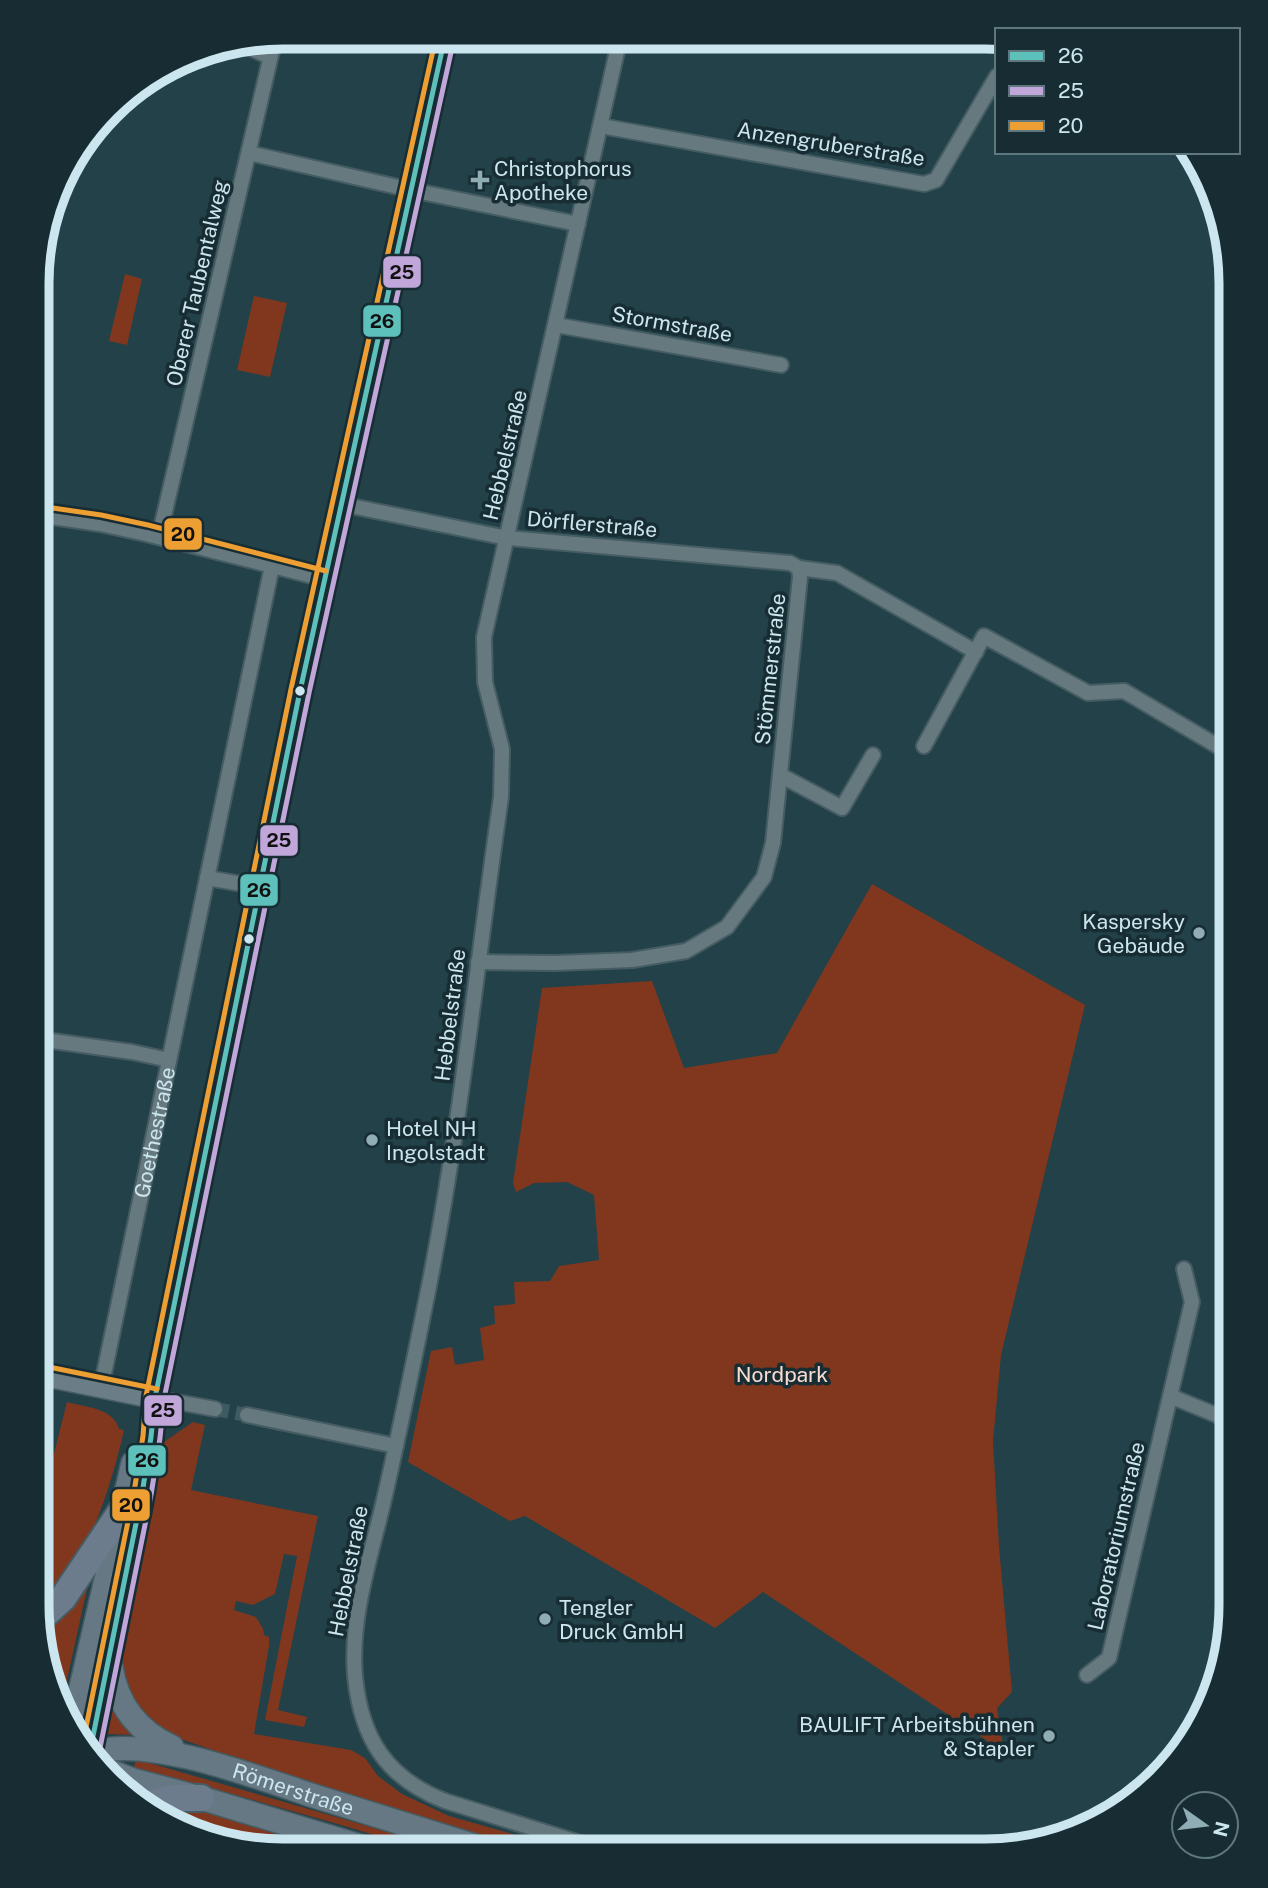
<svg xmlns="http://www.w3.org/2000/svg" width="1268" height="1888" viewBox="0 0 1268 1888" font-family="'Public Sans',sans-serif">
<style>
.green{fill:#81371d}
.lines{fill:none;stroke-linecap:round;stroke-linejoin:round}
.street-tunnel{stroke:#3c5a62;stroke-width:14;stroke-dasharray:14 7;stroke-linecap:butt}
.street-casing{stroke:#455c63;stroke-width:18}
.secondary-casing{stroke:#455c63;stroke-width:24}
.primary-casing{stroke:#455c63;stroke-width:26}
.highway-casing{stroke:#455c63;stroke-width:30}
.street{stroke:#65797f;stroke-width:14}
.secondary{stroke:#6b7d87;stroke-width:21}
.primary{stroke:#657884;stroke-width:23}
.highway{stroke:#6c7c8d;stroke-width:26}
.bus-1-casing{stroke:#172d33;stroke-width:10}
.bus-2-casing{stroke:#172d33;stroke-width:10}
.bus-3-casing{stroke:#172d33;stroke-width:10}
.bus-1{stroke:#5ec0bb;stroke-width:5}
.bus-2{stroke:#c0a6d9;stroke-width:5}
.bus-3{stroke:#ee9f33;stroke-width:5}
.poi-dot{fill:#90acb5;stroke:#172d33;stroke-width:2.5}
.bus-dot{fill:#cce6ef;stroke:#172d33;stroke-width:2.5}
.labels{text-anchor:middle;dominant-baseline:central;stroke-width:7;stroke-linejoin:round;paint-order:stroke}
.street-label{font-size:21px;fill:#cce6ef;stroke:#172d33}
.poi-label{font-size:21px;fill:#cce6ef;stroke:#172d33;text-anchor:start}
.park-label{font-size:21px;fill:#fadbd1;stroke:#172d33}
.rim{fill:none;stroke:#cce6ef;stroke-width:9}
.line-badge{stroke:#172d33;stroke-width:2.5}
.pale-badge-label{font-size:19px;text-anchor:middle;font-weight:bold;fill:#111}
</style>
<rect width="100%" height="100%" fill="#224149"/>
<g class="green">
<path d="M125 274 142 279 127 345 109 341Z"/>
<path d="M254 296 287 303 270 377 237 370Z"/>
<path d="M872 884 1085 1005 1001 1355 993 1441 999 1547 1012 1692 997 1708 1004 1752 763 1592 715 1628 525 1516 510 1521 408 1462 431 1351 452 1347 455 1365 484 1360 480 1328 495 1324 494 1306 515 1304 514 1282 550 1281 559 1266 599 1260 594 1195 567 1182 534 1183 516 1192 513 1183 542 988 652 981 684 1068 777 1053Z"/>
<path d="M67 1402C85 1407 114 1408 119 1429L124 1430C114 1475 93 1544 65 1580 58 1590 46 1597 37 1605V1487L48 1477Z"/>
<path d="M193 1422 205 1425 191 1490 318 1516 278 1710 307 1717 304 1727 265 1720 297 1556 284 1554 275 1594 253 1605 236 1601 234 1610 256 1617 263 1629 264 1635 269 1637V1646L254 1734 351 1750 365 1758 378 1776 402 1794 449 1816 569 1850H520L289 1776 163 1733 136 1708 122 1675 120 1658 164 1442Z"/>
<path d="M88 1584 61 1707 56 1700 41 1629Z"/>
<path d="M113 1703 136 1735 105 1734Z"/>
<path d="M136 1760H139L450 1850H422L348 1827 197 1784 136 1772 133 1770Z"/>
<path d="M199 1809 341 1849H251L159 1811Z"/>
</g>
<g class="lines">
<path class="street-tunnel" d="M215 1409 247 1415"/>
<g class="street-casing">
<g id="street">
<path d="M241 44 270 57"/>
<path d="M601 126 924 184 936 180 997 76"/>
<path d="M249 153 411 190 578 224"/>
<path d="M556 325 781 365"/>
<path d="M341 504 507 538 790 563 799 568 837 573 976 652"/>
<path d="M38 515 100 524 146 534 324 579"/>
<path d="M159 537 275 38"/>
<path d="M924 746 984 636 1088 693 1124 691 1231 754"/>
<path d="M780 775 842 808 873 755"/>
<path d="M207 878 260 887"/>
<path d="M478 962 556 963 632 960 686 951 727 927 764 877 773 843 800 577 799 568"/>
<path d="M38 1039 132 1052 169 1060"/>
<path id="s1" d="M101 1388 272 566"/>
<path d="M1170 1396 1231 1421"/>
<path d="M155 1398 215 1409"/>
<path d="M247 1415 396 1446"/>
<path d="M1087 1675 1109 1658 1192 1302 1184 1269"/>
<path d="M603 1850 445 1801C386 1778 361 1738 355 1676 350 1618 370 1559 383 1504 399 1435 413 1365 427 1296 460 1131 477 963 501 797L502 749 485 682 484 637 620 38"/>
</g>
</g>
<g class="secondary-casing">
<path id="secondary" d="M37 1374 155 1398"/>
</g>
<g class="primary-casing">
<g id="primary">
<path d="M111 1667C117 1705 137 1731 172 1747"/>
<path d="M73 1722 133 1463"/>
<path d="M91 1746C105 1681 119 1616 131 1551 141 1500 152 1450 155 1398L300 691 445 37"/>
<path id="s2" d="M96 1752C150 1736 259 1778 314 1796 372 1814 430 1832 488 1850"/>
<path d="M112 1772 133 1780 201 1798 373 1850"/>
</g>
</g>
<g class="highway-casing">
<g id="highway">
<path d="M40 1619 63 1598 122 1510"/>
<path d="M144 1805 174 1798H201"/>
</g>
</g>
<use href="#street" class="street"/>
<use href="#secondary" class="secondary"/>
<use href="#primary" class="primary"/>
<use href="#highway" class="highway"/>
<g class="bus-1-casing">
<path id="bus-1" d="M91 1746 142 1494 151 1437 155 1398 300 691 445 37"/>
</g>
<g class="bus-2-casing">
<path id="bus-2" d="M100 1748 151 1495 160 1438 164 1399 309 693 454 39"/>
</g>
<g class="bus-3-casing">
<g id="bus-3">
<path d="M39 506 101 515 148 525 326 571"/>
<path d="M39 1365 157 1389"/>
<path d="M84 1737 134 1492 143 1436 146 1396 291 689 436 37"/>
</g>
</g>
<use href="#bus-1" class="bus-1"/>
<use href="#bus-2" class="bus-2"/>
<use href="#bus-3" class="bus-3"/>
</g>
<g class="poi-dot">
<path d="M476.5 169.5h7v7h7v7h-7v7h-7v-7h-7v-7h7z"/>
<circle cx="1199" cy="933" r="7"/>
<circle cx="372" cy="1140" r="7"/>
<circle cx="545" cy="1619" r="7"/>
<circle cx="1049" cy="1736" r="7"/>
</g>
<g class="bus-dot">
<circle cx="300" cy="691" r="6"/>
<circle cx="249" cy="939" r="6"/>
</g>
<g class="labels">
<g class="street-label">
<text transform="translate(831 144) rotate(9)">Anzengruberstraße</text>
<text transform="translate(197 283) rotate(-77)">Oberer Taubentalweg</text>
<text transform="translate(672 324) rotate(10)">Stormstraße</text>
<text transform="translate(505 455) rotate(-77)">Hebbelstraße</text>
<text transform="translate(592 524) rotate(5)">Dörflerstraße</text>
<text transform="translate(770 669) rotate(-84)">Stömmerstraße</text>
<text transform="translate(450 1015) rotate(-83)">Hebbelstraße</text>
<text stroke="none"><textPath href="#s1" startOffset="261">Goethestraße</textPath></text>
<text transform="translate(1116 1536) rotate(-77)">Laboratoriumstraße</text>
<text transform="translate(348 1571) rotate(-79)">Hebbelstraße</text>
<text stroke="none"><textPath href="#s2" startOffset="203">Römerstraße</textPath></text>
</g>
<g class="poi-label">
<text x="494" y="168">Christophorus<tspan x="494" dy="24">Apotheke</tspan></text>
<text x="1185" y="921" text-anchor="end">Kaspersky<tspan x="1185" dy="24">Gebäude</tspan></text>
<text x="386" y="1128">Hotel NH<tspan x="386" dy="24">Ingolstadt</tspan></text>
<text x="559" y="1607">Tengler<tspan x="559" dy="24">Druck GmbH</tspan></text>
<text x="1035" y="1724" text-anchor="end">BAULIFT Arbeitsbühnen<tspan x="1035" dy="24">&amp; Stapler</tspan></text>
</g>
<g class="park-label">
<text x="782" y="1374">Nordpark</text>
</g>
</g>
<path d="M0 0H1268V1888H0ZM283 49H985A234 234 0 0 1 1219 283V1605A234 234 0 0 1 985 1839H283A234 234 0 0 1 49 1605V283A234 234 0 0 1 283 49Z" fill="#172d33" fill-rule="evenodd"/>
<path class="rim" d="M283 49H985A234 234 0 0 1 1219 283V1605A234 234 0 0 1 985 1839H283A234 234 0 0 1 49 1605V283A234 234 0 0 1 283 49Z"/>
<g class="line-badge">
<rect x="382" y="255" width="40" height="34" rx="7" fill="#c0a6d9"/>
<rect x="362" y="304" width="40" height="34" rx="7" fill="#5ec0bb"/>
<rect x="163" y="517" width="40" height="34" rx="7" fill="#ee9f33"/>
<rect x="259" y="824" width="40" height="33" rx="7" fill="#c0a6d9"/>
<rect x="239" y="873" width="40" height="34" rx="7" fill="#5ec0bb"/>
<rect x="143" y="1394" width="40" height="33" rx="7" fill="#c0a6d9"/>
<rect x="127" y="1444" width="40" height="33" rx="7" fill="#5ec0bb"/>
<rect x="111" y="1488" width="40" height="34" rx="7" fill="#ee9f33"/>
</g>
<g class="pale-badge-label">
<text x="402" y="279">25</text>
<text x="382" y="328">26</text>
<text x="183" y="541">20</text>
<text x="279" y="847">25</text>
<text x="259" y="897">26</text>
<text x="163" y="1417">25</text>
<text x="147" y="1467">26</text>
<text x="131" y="1512">20</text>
</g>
<rect x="995" y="28" width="245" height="126" fill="#172d33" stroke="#5f777e" stroke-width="2"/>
<rect x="1009" y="51" width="35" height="10" fill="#5ec0bb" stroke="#5f777e" stroke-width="2"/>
<text x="1058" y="63" font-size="21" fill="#cce6ef">26</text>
<rect x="1009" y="86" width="35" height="10" fill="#c0a6d9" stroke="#5f777e" stroke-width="2"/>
<text x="1058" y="98" font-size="21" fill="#cce6ef">25</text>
<rect x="1009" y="121" width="35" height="10" fill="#ee9f33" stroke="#5f777e" stroke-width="2"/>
<text x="1058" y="133" font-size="21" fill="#cce6ef">20</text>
<g transform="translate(1205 1825) rotate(104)"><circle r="33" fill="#172d33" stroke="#5f777e" stroke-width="2"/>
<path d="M0-5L12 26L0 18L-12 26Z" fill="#90acb5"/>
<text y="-10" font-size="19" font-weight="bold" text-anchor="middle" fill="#cce6ef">N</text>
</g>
</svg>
